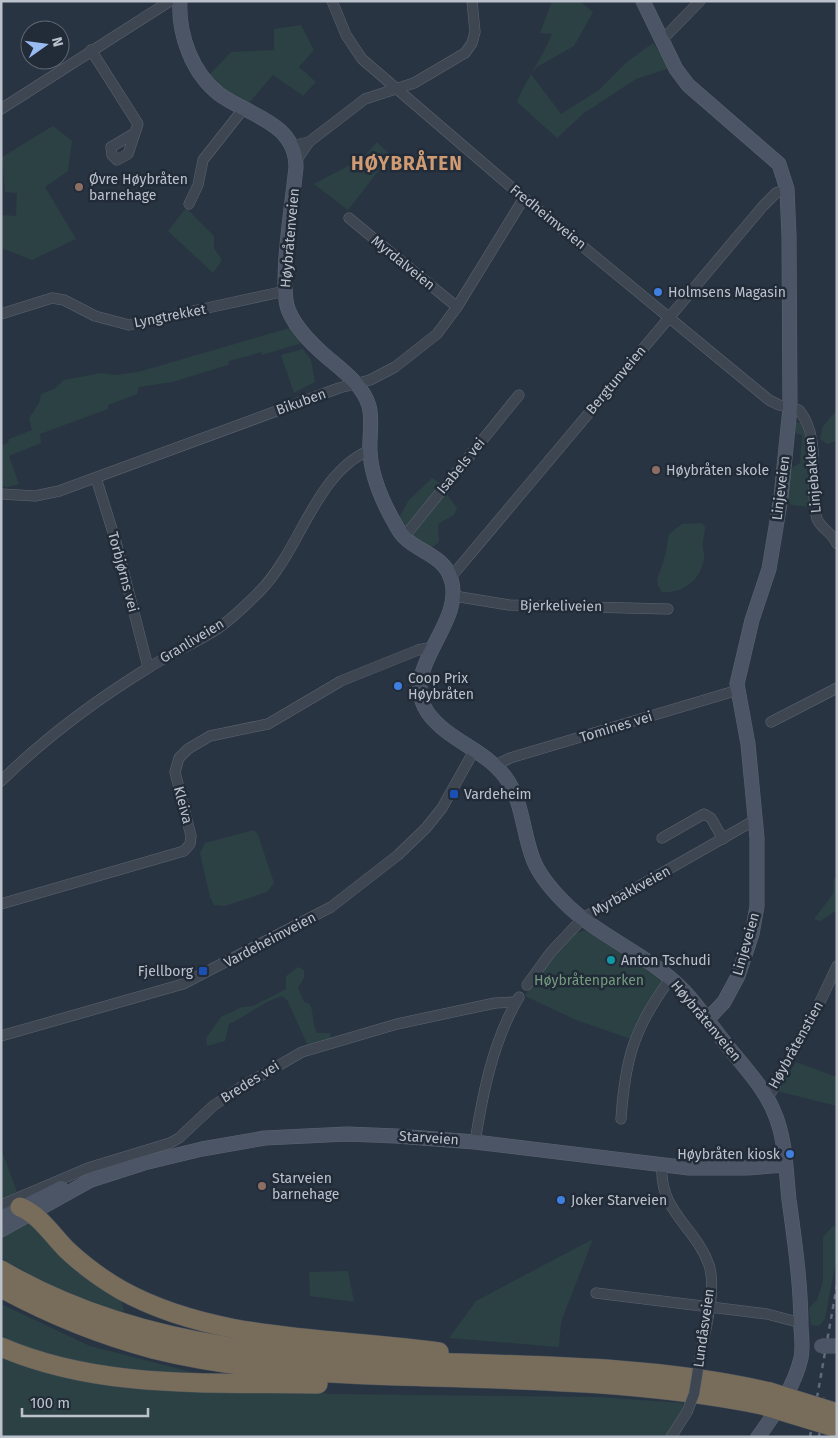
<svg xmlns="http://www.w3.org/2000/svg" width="838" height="1438" viewBox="0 0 838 1438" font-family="'Fira Sans',sans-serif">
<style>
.green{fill:#2c4144}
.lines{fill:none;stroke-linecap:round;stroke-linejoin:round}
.street-casing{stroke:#5c6470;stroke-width:11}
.secondary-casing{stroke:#5c6470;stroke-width:15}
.highway-casing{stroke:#48515d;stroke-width:20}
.street{stroke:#3e4652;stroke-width:10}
.secondary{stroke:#4c5565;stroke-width:14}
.highway{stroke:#786d5b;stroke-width:19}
.rail{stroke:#606a79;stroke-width:2.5;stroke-dasharray:5 5;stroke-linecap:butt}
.street-bridge-casing{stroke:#5c6470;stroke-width:11;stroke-linecap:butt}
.secondary-bridge-casing{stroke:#5c6470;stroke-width:15;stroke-linecap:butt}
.highway-bridge-casing{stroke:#48515d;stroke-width:20;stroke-linecap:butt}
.street-bridge{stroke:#3e4652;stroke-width:10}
.secondary-bridge{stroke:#4c5565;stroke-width:14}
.highway-bridge{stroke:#786d5b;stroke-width:19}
.education-dot{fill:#8d6e63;stroke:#222b38;stroke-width:2}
.shop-dot{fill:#3f7fe0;stroke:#222b38;stroke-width:2}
.transit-dot{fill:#1a4fb4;stroke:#222b38;stroke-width:2}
.culture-dot{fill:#0f9aa8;stroke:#222b38;stroke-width:2}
.labels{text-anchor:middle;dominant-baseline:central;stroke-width:5;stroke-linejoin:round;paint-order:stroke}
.poi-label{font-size:14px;fill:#bbc2cc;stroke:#222b38;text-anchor:start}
.street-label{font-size:14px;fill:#bbc2cc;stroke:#222b38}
.park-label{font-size:14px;fill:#749b7d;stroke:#222b38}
.district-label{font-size:19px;font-weight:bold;letter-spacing:1px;fill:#d09b72;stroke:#222b38}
</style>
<rect width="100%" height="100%" fill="#293443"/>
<g class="green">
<path d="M552 1H580L593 12 574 46 537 67 531 74 561 114 599 90 628 61 653 43 670 68 636 79 584 113 557 138 517 102C527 78 542 58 552 34L540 33Z"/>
<path d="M301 25 314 50 299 67 316 82 303 96 273 75 248 104 218 87 209 75 231 52 274 50V29Z"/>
<path d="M53 126 72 141 68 171 45 187 76 239 32 260 1 248V215L16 216 17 193 5 192 2 157Z"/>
<path d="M377 142 389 154 388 171 379 170 348 210 314 184 363 158Z"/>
<path d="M186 208 214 236V248L222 260 213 273 168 231Z"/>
<path d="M293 327 305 342 262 355 261 352 229 361 228 365 172 382 139 387 137 394 108 405V409L40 434 41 443 9 456 19 484 7 487 1 486V445L8 443 9 439 32 430 29 418 39 403 41 394 54 389 64 380 101 373 114 375 138 372Z"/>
<path d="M303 349 311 360 315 382 294 393 281 355Z"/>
<path d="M837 410V441L827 444 820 439 823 426Z"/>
<path d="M796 422 801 423 807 442 810 507 792 505 787 501 791 468 800 463 802 435 795 433Z"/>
<path d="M432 478 447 487 448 496 457 508 454 515 438 524 439 542 431 548 414 539 398 519 409 500Z"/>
<path d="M702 523 705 527C705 533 703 538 703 543 702 548 705 554 704 559 701 580 682 594 662 592 652 579 661 573 664 559 667 551 667 542 669 534L682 524Z"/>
<path d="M254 830 258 835 274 883 267 892 225 906 214 905 210 897 200 853 205 843Z"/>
<path d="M834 878H837V910L820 921 814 919 833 894Z"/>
<path d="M582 931H590L663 981 631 1039 576 1020 525 996C535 979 563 935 582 931Z"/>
<path d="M298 967 304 970V978L298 988 304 1002 310 1004C314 1014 312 1024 317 1033H330L331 1040 308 1046 287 1000 282 996C262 1002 249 1015 229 1024L225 1041 207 1046 206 1038 221 1017 242 1007 253 1006 286 989V976Z"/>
<path d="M796 1062 837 1077V1106L777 1091Z"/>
<path d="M1 1149 17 1192 1 1203Z"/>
<path d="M30 1219 120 1297 124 1311 121 1312 48 1285 1 1258V1237Z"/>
<path d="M833 1226 837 1227V1255L825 1319 819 1326 811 1325 809 1308 817 1300 823 1281V1237Z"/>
<path d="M593 1239 561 1322 559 1347 449 1338 476 1301Z"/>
<path d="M348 1271 354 1302 310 1296 309 1272Z"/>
<path d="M1 1304 90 1346 207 1376 331 1394 599 1397 683 1403 682 1411 667 1437H1Z"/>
</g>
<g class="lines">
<g class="street-casing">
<g id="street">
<path d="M332 1 346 35 362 59 524 198 769 400 779 405 799 410C823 439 808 485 817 519 822 530 832 532 837 544"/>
<path d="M663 39 700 1"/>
<path d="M91 50 138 124 128 154 117 160 112 155 111 147 133 134"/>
<path d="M1 109 170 1"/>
<path d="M309 142 365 99 414 83 465 53 472 43 475 32 472 1"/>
<path d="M291 146 309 142 296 161"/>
<path d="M189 204 198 185 203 160 244 108"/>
<path d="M349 218 457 307"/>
<path d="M1 314 52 298 64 300 95 316 129 325 285 291"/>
<path d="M96 478 116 542 148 667"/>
<path d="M1 494 35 496 59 491 339 388 370 380 395 367 437 334 457 307 524 198"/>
<path d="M404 537 519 395"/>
<path d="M451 577 763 206 776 193 787 189"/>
<path d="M454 596 509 605 668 609"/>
<path d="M771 722 837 688"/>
<path d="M496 765 510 758 738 690"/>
<path d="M1 781C45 738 96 700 148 668 170 654 195 643 217 629 232 619 247 604 260 591 300 551 315 473 370 450"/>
<path d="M662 838 704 814 711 818 723 839"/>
<path d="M1 904 184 851 190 844 191 836 175 772 179 758 188 749 210 736 268 724 341 681 418 650 433 647"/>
<path d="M527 985 551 952 583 918 755 820"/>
<path d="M1 1036 183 984 331 907 398 855 426 828 442 808 475 749"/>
<path d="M766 1097 772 1091 819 1004 837 966"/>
<path d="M621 1119C625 1059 634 1027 671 978"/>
<path d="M475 1142C483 1092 493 1041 519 997"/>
<path d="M662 1166C659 1212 696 1227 709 1265 717 1289 705 1331 700 1357"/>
<path d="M1 1205 88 1168 170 1143 179 1138 213 1106 241 1087 302 1052 397 1024 495 1003 516 1002"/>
<path d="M596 1293 767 1314 801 1323"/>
<path d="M671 1437 687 1412"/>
</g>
</g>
<g class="secondary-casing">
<g id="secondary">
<path d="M180 1C178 34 192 73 219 94 247 115 296 122 296 167 293 199 279 282 288 309 294 325 307 339 320 351 337 367 362 382 369 406 373 421 369 437 370 451 371 477 385 507 398 529 411 552 443 552 451 579 466 624 397 669 428 713 449 742 488 750 508 781 523 804 523 834 533 859 539 875 552 890 564 902 598 937 649 954 684 991 700 1008 712 1027 726 1044 743 1066 764 1087 774 1112 786 1139 786 1172 789 1200 795 1243 801 1285 801 1328 802 1338 803 1348 801 1358 794 1388 776 1412 758 1437"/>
<path d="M643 1 676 69 688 85 779 164 787 189 789 236 790 408 781 497 769 569 752 620 737 684 748 744 757 838V906L752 934 738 976 724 1002 707 1020"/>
<path d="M1 1218 61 1188"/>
<path d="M1 1230 91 1180 144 1163 202 1149 265 1138 347 1134 396 1136 475 1142 689 1168H747L785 1165"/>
</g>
</g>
<g class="highway-casing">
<g id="highway">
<path d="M20 1207C40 1215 52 1235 67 1250 83 1265 102 1279 121 1290 217 1343 334 1337 439 1352"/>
<path d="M1 1270C236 1407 516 1333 770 1392"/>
<path d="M1 1288C49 1314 100 1335 153 1349 244 1372 339 1374 432 1377 543 1380 653 1383 762 1405"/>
<path d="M1 1347C101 1390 212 1382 318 1384"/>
</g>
</g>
<use href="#street" class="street"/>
<use href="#secondary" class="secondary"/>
<use href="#highway" class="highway"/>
<g class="rail">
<path d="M836 1 837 3"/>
<path d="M810 1437 837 1285"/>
<path d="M819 1437 824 1397"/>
</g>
<g class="street-bridge-casing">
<path id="street-bridge" d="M687 1412 694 1394 700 1357"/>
</g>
<g class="secondary-bridge-casing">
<path id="secondary-bridge" d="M821 1346H837"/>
</g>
<g class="highway-bridge-casing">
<g id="highway-bridge">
<path d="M770 1392 837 1413"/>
<path d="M762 1405 837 1428"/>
</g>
</g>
<use href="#street-bridge" class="street-bridge"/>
<use href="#secondary-bridge" class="secondary-bridge"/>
<use href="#highway-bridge" class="highway-bridge"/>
</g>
<g class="education-dot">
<circle cx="79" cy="187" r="5"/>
<circle cx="656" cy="470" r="5"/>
<circle cx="262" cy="1186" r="5"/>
</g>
<g class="shop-dot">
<circle cx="658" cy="292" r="5"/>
<circle cx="398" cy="686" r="5"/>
<circle cx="790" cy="1154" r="5"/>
<circle cx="561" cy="1200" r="5"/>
</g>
<g class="transit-dot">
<rect x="449" y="789" width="10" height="10" rx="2.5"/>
<rect x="198" y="966" width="10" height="10" rx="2.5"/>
</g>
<circle class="culture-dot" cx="611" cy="960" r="5"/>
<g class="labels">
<g class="poi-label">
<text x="89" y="179">Øvre Høybråten<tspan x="89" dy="16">barnehage</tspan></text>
<text x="668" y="292">Holmsens Magasin</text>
<text x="666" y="470">Høybråten skole</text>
<text x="408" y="678">Coop Prix<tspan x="408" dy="16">Høybråten</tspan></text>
<text x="464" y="794">Vardeheim</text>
<text x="621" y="960">Anton Tschudi</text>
<text x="193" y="971" text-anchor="end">Fjellborg</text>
<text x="780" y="1154" text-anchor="end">Høybråten kiosk</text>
<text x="272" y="1178">Starveien<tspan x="272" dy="16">barnehage</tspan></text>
<text x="571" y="1200">Joker Starveien</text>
</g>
<g class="street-label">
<text transform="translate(548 217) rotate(39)">Fredheimveien</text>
<text transform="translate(290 238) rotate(-85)">Høybråtenveien</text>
<text transform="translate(403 263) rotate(39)">Myrdalveien</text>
<text transform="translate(170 316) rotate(-11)">Lyngtrekket</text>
<text transform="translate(616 380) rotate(-50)">Bergtunveien</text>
<text transform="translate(301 402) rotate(-20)">Bikuben</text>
<text transform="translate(461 466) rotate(-51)">Isabels vei</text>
<text transform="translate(813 475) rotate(-95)">Linjebakken</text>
<text transform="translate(781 488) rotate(-83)">Linjeveien</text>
<text transform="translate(123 572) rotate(75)">Torbjørns vei</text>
<text transform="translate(561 606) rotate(1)">Bjerkeliveien</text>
<text transform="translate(192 641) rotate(-31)">Granliveien</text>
<text transform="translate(616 727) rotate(-17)">Tomines vei</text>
<text transform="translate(183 805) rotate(75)">Kleiva</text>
<text transform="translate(631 891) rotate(-29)">Myrbakkveien</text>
<text transform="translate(270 940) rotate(-28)">Vardeheimveien</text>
<text transform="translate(746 944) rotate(-74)">Linjeveien</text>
<text transform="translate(706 1021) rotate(50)">Høybråtenveien</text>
<text transform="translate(796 1045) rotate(-61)">Høybråtenstien</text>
<text transform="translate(250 1082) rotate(-32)">Bredes vei</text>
<text transform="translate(429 1138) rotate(4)">Starveien</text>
<text transform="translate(704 1328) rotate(-82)">Lundåsveien</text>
</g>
<g class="park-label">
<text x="589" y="980">Høybråtenparken</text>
</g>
<g class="district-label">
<text x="407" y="163">HØYBRÅTEN</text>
</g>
</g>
<rect width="838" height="1438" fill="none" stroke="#bbc2cc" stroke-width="5"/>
<g transform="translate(45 45) rotate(76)"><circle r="24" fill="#222b38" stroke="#5f6773"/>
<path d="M0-4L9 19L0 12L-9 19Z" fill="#9abbf2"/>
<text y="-8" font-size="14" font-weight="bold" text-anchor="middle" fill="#bbc2cc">N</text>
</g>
<path d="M22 1408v8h126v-8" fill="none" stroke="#bbc2cc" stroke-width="2.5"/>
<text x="30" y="1408" font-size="15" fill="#bbc2cc" stroke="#222b38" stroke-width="4" paint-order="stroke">100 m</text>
</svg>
